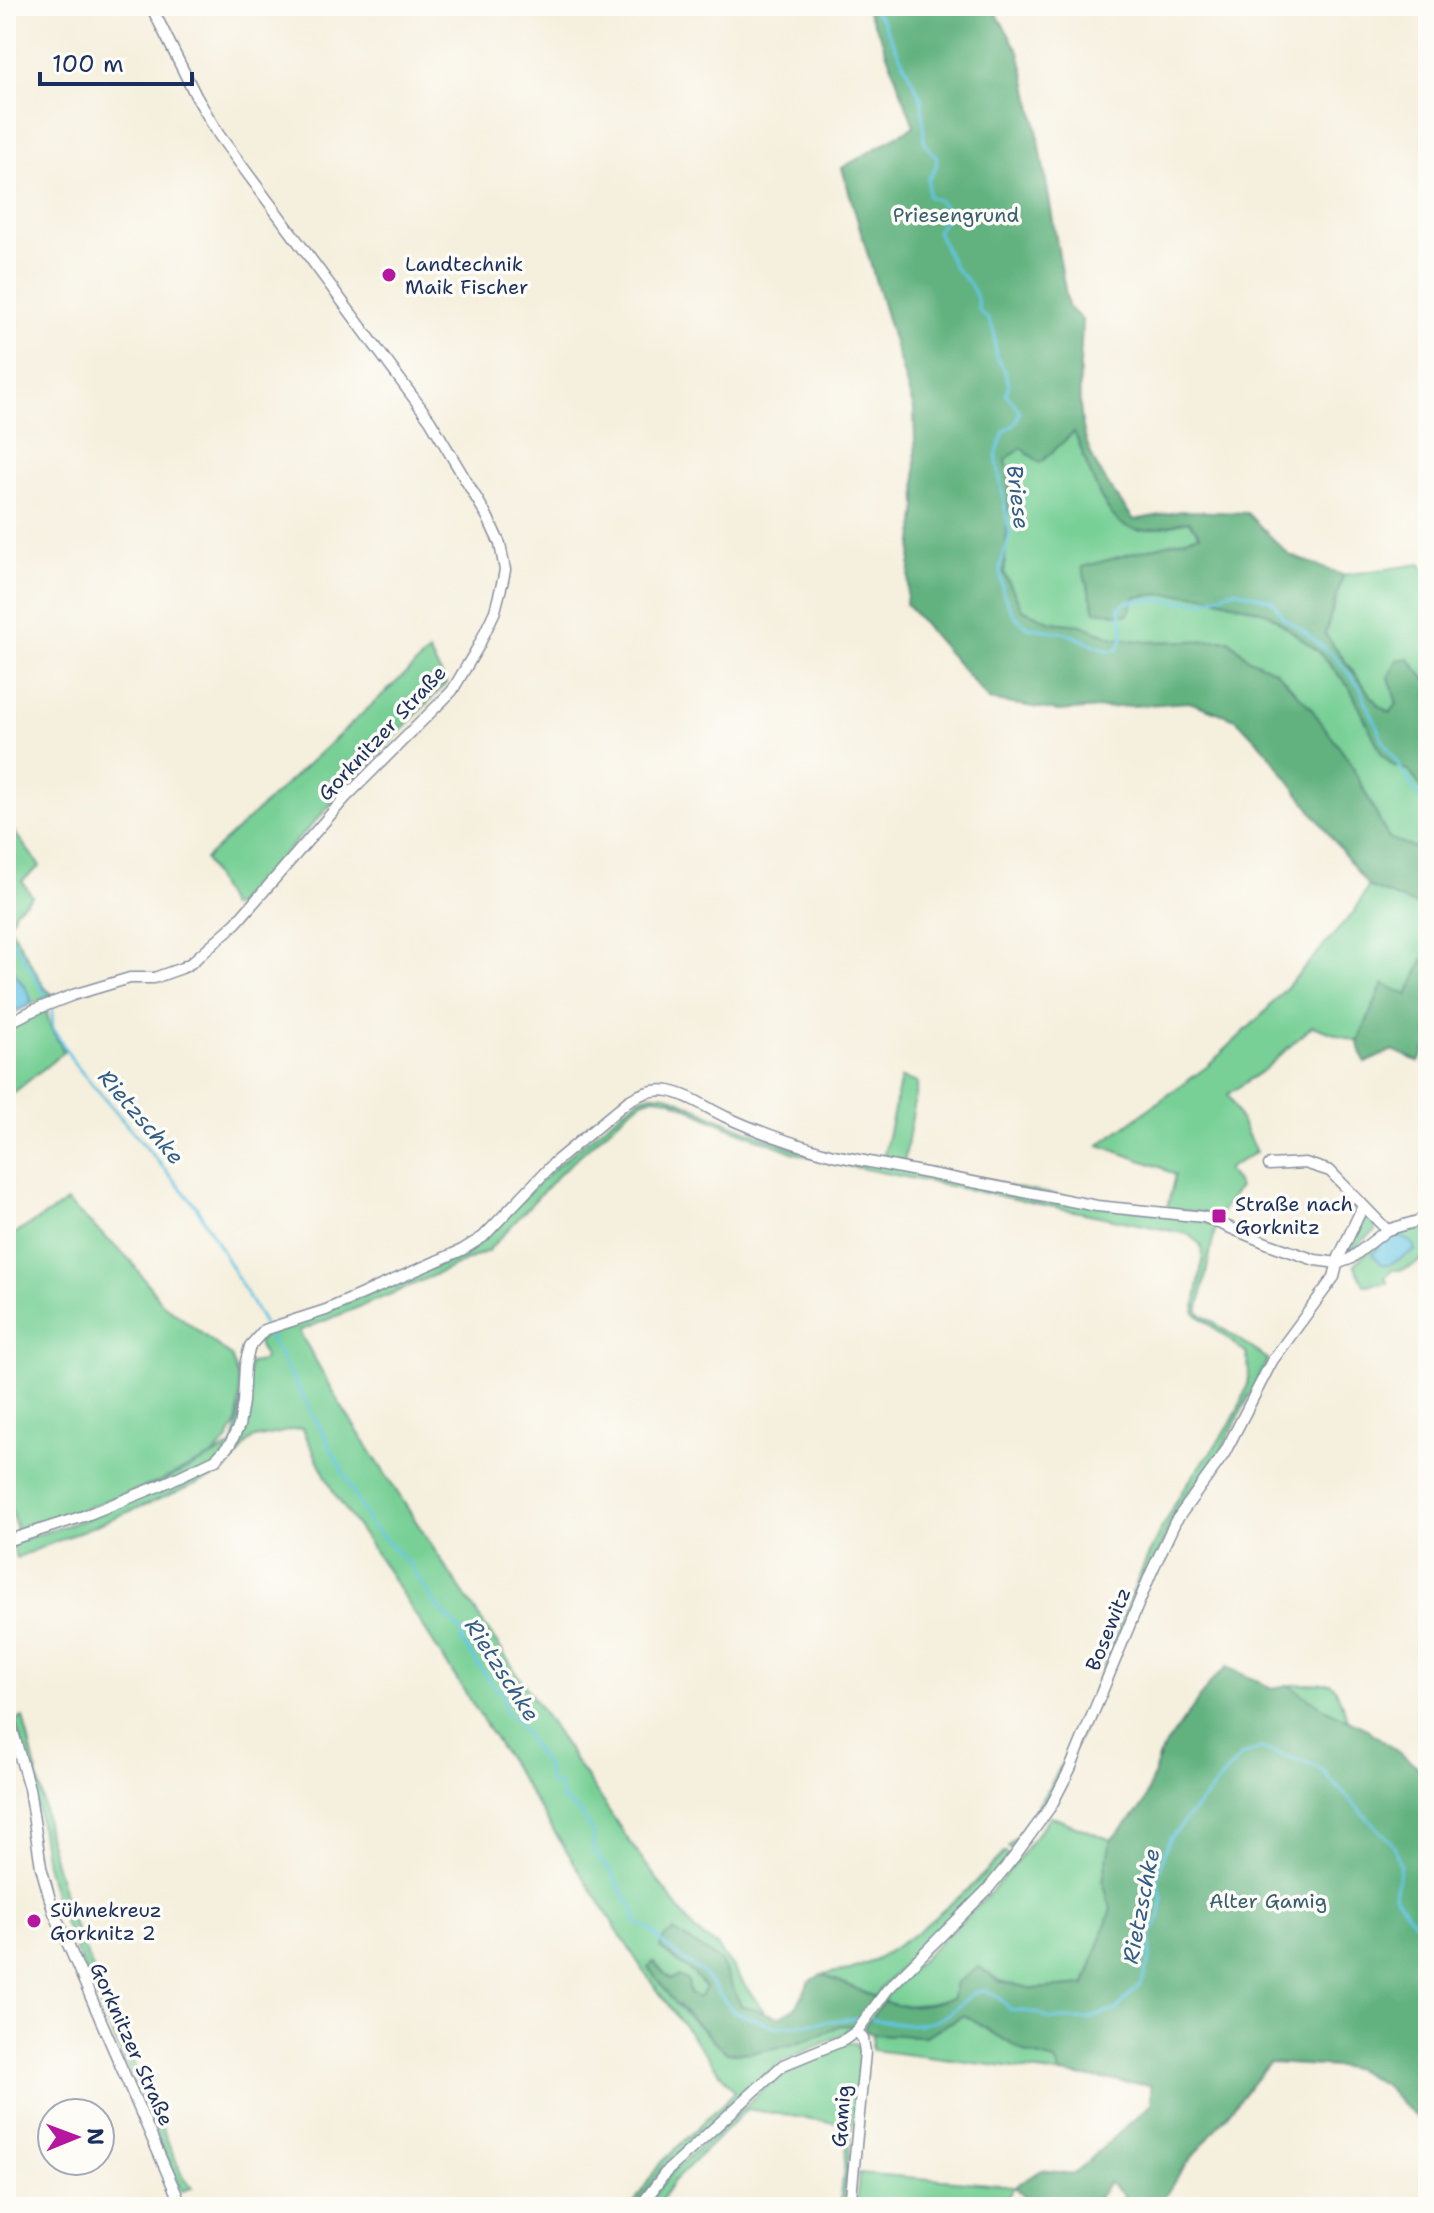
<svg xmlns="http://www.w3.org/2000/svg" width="1434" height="2213" viewBox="0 0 1434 2213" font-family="'Shantell Sans',sans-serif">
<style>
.green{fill:#78d096;stroke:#4a807a;stroke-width:2}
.forest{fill:#62b27f;stroke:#3e706e;stroke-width:2}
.water{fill:#65c5e3;stroke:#407aa0;stroke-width:2}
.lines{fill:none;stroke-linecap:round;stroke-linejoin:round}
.stream{stroke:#65c5e3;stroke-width:3}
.minor-casing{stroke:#888f9e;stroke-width:13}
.minor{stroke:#fff;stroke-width:10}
.poi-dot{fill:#b5179e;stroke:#fdfcf7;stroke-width:3}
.labels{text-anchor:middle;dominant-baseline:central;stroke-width:7;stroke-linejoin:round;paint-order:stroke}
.park-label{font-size:20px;fill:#375f6f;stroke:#fdfcf7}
.poi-label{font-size:20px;fill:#1b2f5e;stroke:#fdfcf7;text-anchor:start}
.street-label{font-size:20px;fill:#1b2f5e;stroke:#fdfcf7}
.water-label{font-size:22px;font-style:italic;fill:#315c86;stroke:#fdfcf7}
</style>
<rect width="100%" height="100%" fill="#fdfcf7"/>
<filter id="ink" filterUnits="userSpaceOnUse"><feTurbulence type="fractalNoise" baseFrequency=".0125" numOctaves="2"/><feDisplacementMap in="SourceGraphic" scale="16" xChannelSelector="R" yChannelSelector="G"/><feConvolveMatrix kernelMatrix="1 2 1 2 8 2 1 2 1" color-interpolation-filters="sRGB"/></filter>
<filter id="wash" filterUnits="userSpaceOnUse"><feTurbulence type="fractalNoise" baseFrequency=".006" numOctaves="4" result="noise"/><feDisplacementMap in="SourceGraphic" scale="32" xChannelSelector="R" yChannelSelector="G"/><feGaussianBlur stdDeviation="1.8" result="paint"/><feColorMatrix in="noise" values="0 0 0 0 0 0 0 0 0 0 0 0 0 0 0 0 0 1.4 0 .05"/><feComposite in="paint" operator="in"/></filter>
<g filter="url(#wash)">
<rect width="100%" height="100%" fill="#f5efdd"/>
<g class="green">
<path d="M1074 431 1087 460 1138 530 1190 521 1200 536 1083 567 1135 597 1163 594 1204 595 1268 613 1320 653 1350 688 1382 754 1392 765 1408 770 1428 796V846L1415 848 1388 838 1363 787 1276 671 1249 659 1229 640 1147 642 1114 638 1081 625 1051 622 1022 609 1004 573 1010 482 1005 459 1022 448Z"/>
<path d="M1421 564 1428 579V682L1408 658 1389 677 1397 704 1390 713 1378 705 1325 634 1343 575Z"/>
<path d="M429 652 446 683 235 906 230 907 205 859Z"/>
<path d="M6 821 40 866 22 881 32 896 15 911 9 925 45 988 53 995 31 1004 30 995 6 960Z"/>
<path d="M1368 886 1428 910V949L1408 995 1383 985 1358 1042 1312 1026 1265 1069 1228 1094 1256 1152 1227 1169 1239 1187 1219 1215 1167 1208 1175 1175 1160 1167 1099 1145 1208 1066 1263 1014 1355 911Z"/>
<path d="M46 1010 51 1028 64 1052 6 1099V1029Z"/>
<path d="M901 1078 918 1083 904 1163 883 1159Z"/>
<path d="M653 1094 667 1095 726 1122 796 1149 1204 1221 1216 1225 1198 1312 1268 1359 1220 1453 1191 1489 1172 1520 1088 1718 1061 1776 1048 1803 1013 1852 1008 1847C1095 1743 1113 1600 1185 1487 1206 1456 1248 1411 1249 1371 1249 1366 1247 1359 1246 1353L1194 1312 1203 1258 1201 1245 1188 1234 830 1162 795 1153 726 1126 669 1099 654 1097 643 1101 628 1112 559 1174 488 1251 396 1292 299 1331 340 1404 443 1563 629 1841 695 1931 717 1946 765 2013 741 2006 721 1962 660 1948 695 1975 707 1987 699 1998C681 1990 667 1976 654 1962L649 1968 676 2005 727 2053 752 2052 791 2045 827 2032 840 2025 855 2026C832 2043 802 2050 777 2065L662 2169 635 2207H631L659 2165 735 2092 676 2016 641 1967 381 1561 334 1493 302 1428 255 1438 248 1442 239 1455 223 1473 16 1558 12 1543 89 1518 233 1446 250 1363 262 1361 265 1356 260 1348 258 1342 263 1336 464 1255 557 1166 625 1109 642 1097Z"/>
<path d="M67 1202 130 1260 162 1303 231 1356 238 1376 240 1398 236 1424 227 1441 214 1455 156 1483 17 1533 6 1488V1239Z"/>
<path d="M1363 1216H1368L1375 1223V1231L1349 1252 1348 1251Z"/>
<path d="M1428 1224V1254C1416 1265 1408 1271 1392 1270L1385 1277 1388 1283 1364 1285 1354 1264 1378 1241 1388 1236Z"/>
<path d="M1330 1683 1335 1687 1349 1721 1324 1708 1288 1685Z"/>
<path d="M23 1717 41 1790 49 1841 69 1913 182 2175 192 2188 181 2191 57 1907 46 1864 34 1786 15 1721Z"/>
<path d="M1050 1816 1111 1840 1103 1881 1111 1908 1085 1985 1034 1989 999 1981 979 1967 954 1998 929 2004 894 2006 883 2001 888 1993 990 1893 1011 1869Z"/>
<path d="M1005 1852 1009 1857 985 1886 884 1985 875 1997 822 1974 850 1970 874 1961 916 1933 973 1885Z"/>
<path d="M964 2015 1026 2053 1056 2061 1061 2074 872 2050 873 2034 925 2036Z"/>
<path d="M844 2043H855L859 2049 860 2056 844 2207H840L849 2125 747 2109 674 2181 656 2207H645L671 2173 784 2070Z"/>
<path d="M859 2173 1015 2186 1001 2207H881L856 2204Z"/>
</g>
<g class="forest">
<path d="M864 6H992L1019 52 1035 118 1068 307 1082 320C1081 367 1072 420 1095 463 1105 483 1121 502 1134 520L1182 511 1247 513 1289 555 1343 575 1325 634 1378 705 1390 713 1397 704 1389 677 1397 660 1408 658 1428 682V796L1408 770 1392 765 1382 754 1350 688 1320 653 1268 613 1204 595 1163 594 1135 597 1128 615 1095 611 1082 567 1200 535 1189 521C1172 524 1151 532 1134 529 1102 525 1086 457 1074 432L1040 463 1022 448 1006 459 1010 482 1004 573 1022 609 1051 622 1081 625 1114 638 1147 642 1229 640 1249 659 1276 671 1310 707 1350 762 1388 838 1414 848 1428 846V910L1368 886 1266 750 1236 719 1189 702 1058 711 989 700 906 604 917 506 914 410 842 168 914 126 880 35Z"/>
<path d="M1428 949V1045L1419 1062 1393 1050 1365 1063 1358 1042 1383 984 1408 995Z"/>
<path d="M1227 1667 1272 1688 1288 1685 1324 1708 1367 1729 1417 1766 1428 1786V2130L1383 2084 1354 2068 1269 2063 1181 2171 1158 2207H1123L1124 2195 1109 2183 1094 2203 1088 2207H1032L1015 2186 1042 2170 1074 2174 1151 2104V2085L1061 2074 1055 2061 1026 2053 964 2015 925 2036 873 2034 865 2031 864 2026 883 2001C905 2011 931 2004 953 1998L956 1983 979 1967 999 1981 1034 1989 1085 1985 1111 1909 1103 1881 1111 1840 1143 1806 1161 1752 1211 1682Z"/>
<path d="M674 1931 721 1962 741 2006 780 2017 797 2006 809 1982 822 1974 875 1997 855 2026 840 2025 827 2032 791 2045 752 2052 727 2053 678 2005H676L649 1968 653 1962 670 1979 679 1976 688 1981 690 1994 699 1998 706 1988 695 1975 660 1948 664 1937Z"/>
</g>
<g class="water">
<path d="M6 960 30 995 31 1004 6 1017Z"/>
<path d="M1397 1235 1413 1243 1415 1251 1388 1265 1382 1264 1372 1254 1379 1247V1242Z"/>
</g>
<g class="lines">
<g class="stream">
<path d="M869 6 882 20 922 100 924 142 937 158 936 168 928 179V196L939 201 946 210 945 219 937 231 954 267 969 283 976 295 979 311 989 320 994 332 996 357 1005 371 1009 385 1006 394 1020 411 1015 424 1004 432 996 456 1010 535 1000 567 1003 593 1014 615 1028 627 1066 633 1110 651 1118 649C1126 634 1123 623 1119 608L1127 602 1150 600 1202 602 1235 590 1273 601 1283 618 1299 628 1333 655 1359 686 1384 742 1428 811"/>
<path d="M6 930 48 998"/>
<path d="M52 1009 53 1028 74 1063 196 1206 264 1324"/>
<path d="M268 1335 321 1429 369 1523 411 1566 437 1607 463 1632 461 1640 493 1686 502 1692 506 1714 515 1719 547 1768 549 1782 559 1785 562 1799 581 1813 593 1834V1851L612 1874 636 1914 635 1922 651 1930 660 1941 679 1957 702 1972 734 2012 777 2027 857 2018"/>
<path d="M872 2019C892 2022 915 2028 935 2021 972 2007 972 1966 1011 2010L1039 2013 1051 2019H1087L1116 2010 1142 1982 1150 1958V1935L1160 1916 1162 1898 1158 1879 1163 1856 1170 1838 1241 1756 1261 1748 1318 1767 1394 1845 1400 1866 1395 1895 1414 1923 1428 1929"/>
</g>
</g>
</g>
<g filter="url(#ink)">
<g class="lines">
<g class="minor-casing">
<g id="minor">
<path d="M6 1024 34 1010 73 995 130 978H154L182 968 191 963 236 923 345 798 452 691 478 647 495 611 503 580 505 570 500 544 487 516 430 420 219 135 196 96 151 6"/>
<path d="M1269 1165 1305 1163 1330 1171 1387 1230"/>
<path d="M6 1541 84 1516 159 1486 216 1459 230 1444 239 1426 243 1402 245 1365 250 1346 264 1330 326 1310 462 1250 483 1237 555 1162 628 1101C641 1093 654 1088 669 1091 690 1095 708 1109 726 1117 761 1133 797 1145 833 1155L1097 1206 1204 1217 1269 1244 1315 1260 1330 1262 1339 1263 1350 1259 1387 1230 1428 1218"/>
<path d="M6 1708 29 1788 41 1867 53 1910 182 2207"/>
<path d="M640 2207 666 2172 783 2065 844 2040 857 2031 887 1990 987 1890 1014 1857 1051 1806 1070 1769 1151 1573 1175 1522 1224 1454 1272 1361 1334 1277 1339 1257 1363 1206"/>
<path d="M850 2207 865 2052 863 2039 857 2031"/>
</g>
</g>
<use href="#minor" class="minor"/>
</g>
</g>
<g class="poi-dot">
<circle cx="389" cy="275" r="8"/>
<rect x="1211" y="1208" width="16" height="16" rx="4"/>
<circle cx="34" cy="1921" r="8"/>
</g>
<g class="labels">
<g class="park-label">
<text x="956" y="215">Priesengrund</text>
<text x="1268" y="1901">Alter Gamig</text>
</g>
<g class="poi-label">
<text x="405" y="264">Landtechnik<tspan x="405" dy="23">Maik Fischer</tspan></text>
<text x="1235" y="1204">Straße nach<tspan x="1235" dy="23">Gorknitz</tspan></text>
<text x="50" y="1910">Sühnekreuz<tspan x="50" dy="23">Gorknitz 2</tspan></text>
</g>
<g class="street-label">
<text transform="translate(382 733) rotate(-47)">Gorknitzer Straße</text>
<text transform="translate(1108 1629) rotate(-68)">Bosewitz</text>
<text transform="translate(132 2044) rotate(66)">Gorknitzer Straße</text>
<text transform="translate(841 2116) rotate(-85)">Gamig</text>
</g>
<g class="water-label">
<text transform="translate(1018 497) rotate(83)">Briese</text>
<text transform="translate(141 1117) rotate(49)">Rietzschke</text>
<text transform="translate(502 1670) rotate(57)">Rietzschke</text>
<text transform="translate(1141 1906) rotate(-79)">Rietzschke</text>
</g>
</g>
<rect width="1434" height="2213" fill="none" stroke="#fdfcf7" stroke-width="32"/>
<g transform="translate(76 2137) rotate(89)"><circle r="38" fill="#fdfcf7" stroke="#a3aaba" stroke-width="2"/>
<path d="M0-6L14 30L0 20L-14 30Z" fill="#b5179e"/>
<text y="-12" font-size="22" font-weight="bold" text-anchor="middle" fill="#1b2f5e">N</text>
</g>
<path d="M40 72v12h152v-12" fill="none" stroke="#1b2f5e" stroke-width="4"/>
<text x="52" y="72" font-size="24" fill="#1b2f5e" stroke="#fdfcf7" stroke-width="6" paint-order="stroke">100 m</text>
</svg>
